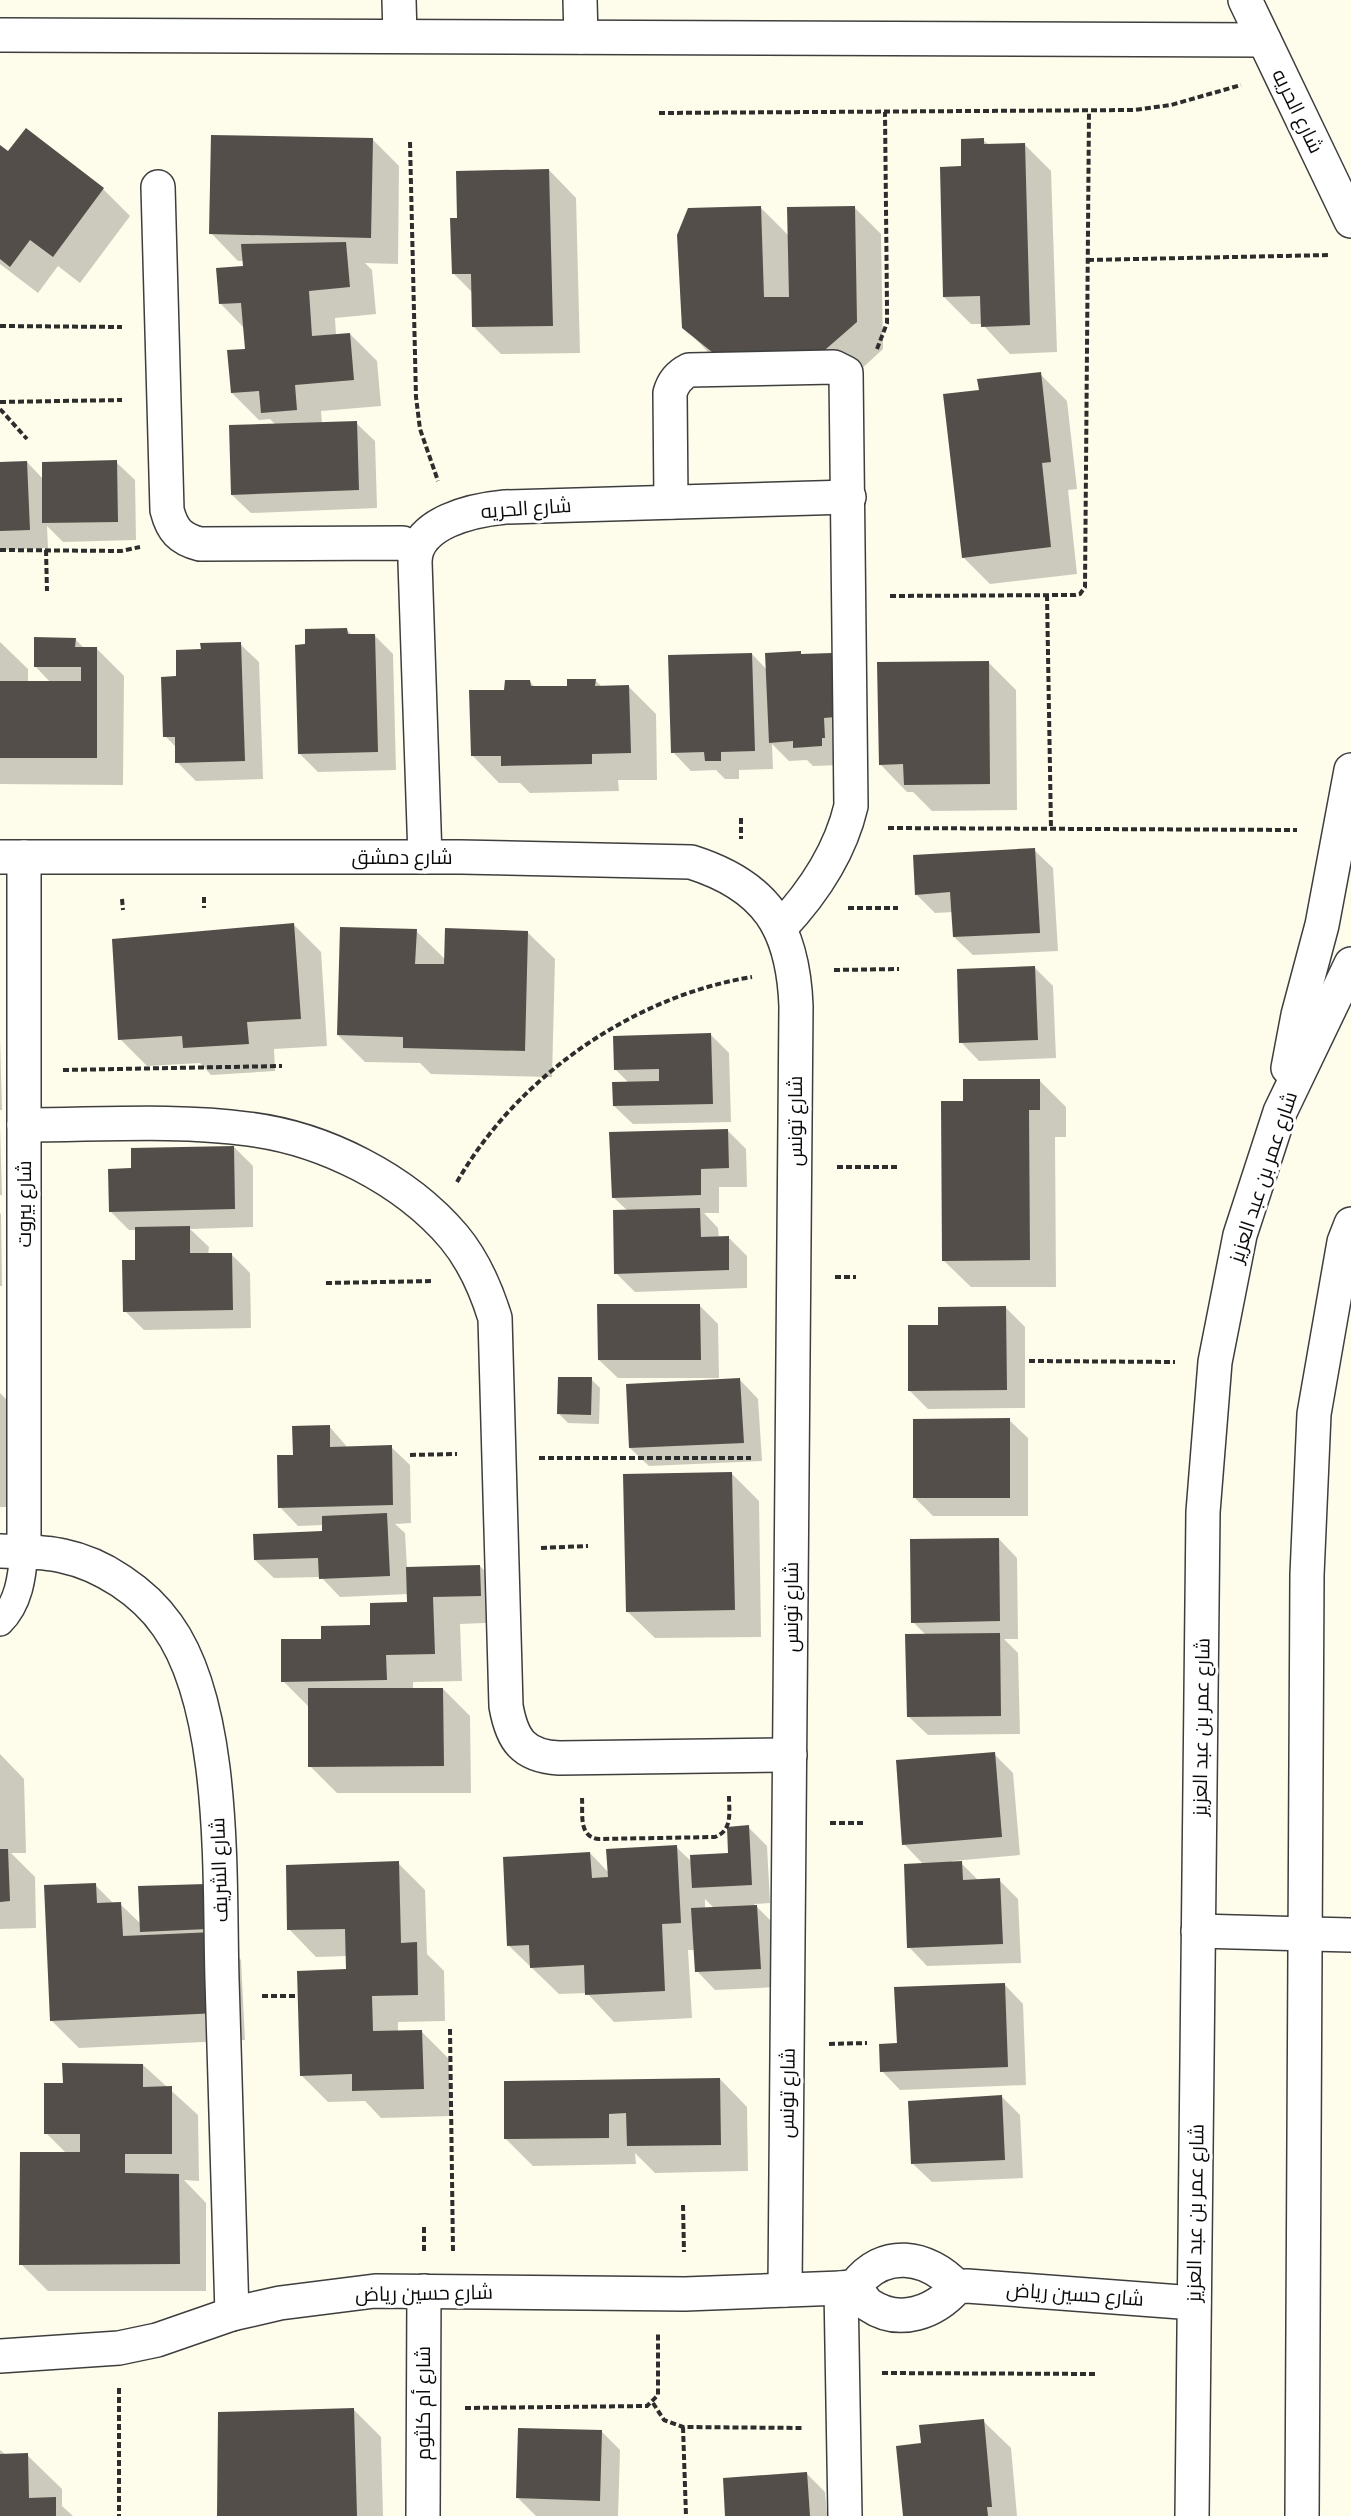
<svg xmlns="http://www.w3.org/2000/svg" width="1351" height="2516" viewBox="0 0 1351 2516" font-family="'Zilla Slab',Cairo,serif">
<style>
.shadow{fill:#0003;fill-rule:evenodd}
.building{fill:#534e49}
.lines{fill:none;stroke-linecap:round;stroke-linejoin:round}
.service-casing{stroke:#3e3e3e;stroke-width:30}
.minor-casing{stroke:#3e3e3e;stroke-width:36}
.tertiary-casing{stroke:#3e3e3e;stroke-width:36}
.path{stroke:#2d2d2d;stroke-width:4;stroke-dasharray:6 3;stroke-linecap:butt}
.service{stroke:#fff;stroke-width:27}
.minor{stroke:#fff;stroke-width:33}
.tertiary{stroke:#fff;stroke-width:33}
.labels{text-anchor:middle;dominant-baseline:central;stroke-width:6;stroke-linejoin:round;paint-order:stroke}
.street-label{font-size:20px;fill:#0b0b0b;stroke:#fff}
</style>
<rect width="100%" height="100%" fill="#fefdeb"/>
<g class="shadow">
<path d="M26 130 103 189 130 216 80 283 58 266 38 293 0 264V146L8 153Z"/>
<path d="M372 139 399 166 398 264 365 263 372 270 376 314 335 318 336 335 350 334 377 361 381 406 321 411 322 424 356 423 375 441 377 508 251 513 232 495 276 425 270 419 259 420 232 393 246 350 244 328 221 304 244 267V261H238L211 233Z"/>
<path d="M983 140 989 145 1024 144 1051 171 1057 352 1010 354 982 324H971L944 297 963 168Z"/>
<path d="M549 170 576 198 580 353 501 354 474 327 473 293 453 273 459 219Z"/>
<path d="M854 207 881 234 883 349 846 383 711 355 684 327 761 208 789 236Z"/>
<path d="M1040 374 1067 401 1077 489 1068 490 1077 574 990 584 963 557 980 391Z"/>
<path d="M27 462 43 479 116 462 135 480 136 540 63 542 47 526 48 548 0 550V463Z"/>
<path d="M347 630 353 636 374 635 393 654 396 770 318 772 299 753 307 645Z"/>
<path d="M75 639 84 648H96L124 676 123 785 0 784V642L28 669V683H51L35 666Z"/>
<path d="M240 644 259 662 263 779 196 781 177 762V748L165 736 178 677Z"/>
<path d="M752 654 767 670 832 654 850 673 840 765 813 766 807 760 789 761 772 744 773 769 739 770V779H725L716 770 691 771 673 752Z"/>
<path d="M988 662 1016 690 1017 810 932 811 913 792H907L880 764Z"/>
<path d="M595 680 602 687H629L656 714 657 780H618L619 791 530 793 520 783H499L472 755 506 691 530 682 536 688 569 687Z"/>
<path d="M1034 850 1053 868 1058 951 973 955 954 937 953 912 935 913 916 894Z"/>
<path d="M294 925 321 952 327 1046 274 1049 275 1071 211 1075 200 1063 147 1066 120 1039Z"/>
<path d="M416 931 446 960 527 932 555 959 552 1077 431 1074 420 1063 365 1062 338 1035Z"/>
<path d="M1035 968 1053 986 1056 1058 979 1061 961 1042Z"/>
<path d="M711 1035 729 1053 731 1122 633 1124 614 1106 629 1083 615 1069Z"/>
<path d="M0 1038 2 1110H0Z"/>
<path d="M1039 1080 1066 1107V1137H1055L1056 1287H971L943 1260 965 1102Z"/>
<path d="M0 1126 2 1195H0Z"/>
<path d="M727 1130 746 1149 747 1187H719V1213H704L718 1228 719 1238 728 1237 747 1256V1288L635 1292 616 1273 628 1211 613 1197Z"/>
<path d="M234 1147 253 1166V1227L190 1229 209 1247 208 1255H232L250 1273 251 1328 144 1330 125 1311 137 1261 136 1230H129L110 1211 133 1170Z"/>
<path d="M0 1213 1 1214 2 1286H0Z"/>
<path d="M699 1305 718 1324 719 1378H618L599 1360Z"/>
<path d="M1006 1308 1025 1327V1408L928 1409 910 1391 940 1326Z"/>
<path d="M591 1379 600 1388 599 1424 568 1423 559 1414Z"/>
<path d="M740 1380 758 1399 762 1461 649 1466 630 1448Z"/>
<path d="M0 1393 8 1401 27 1507H0Z"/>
<path d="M1009 1420 1028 1438V1516H933L915 1498Z"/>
<path d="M329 1426 348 1448 391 1447 410 1465 411 1523 395 1524 405 1533 407 1568 480 1566 507 1594 508 1622 460 1624 462 1681 413 1682V1689H443L470 1716 471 1793H337L310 1766V1708L283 1681 322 1640 372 1627 408 1604V1594L340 1597 321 1577 274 1578 255 1560 324 1532 323 1525 298 1526 280 1507 294 1457Z"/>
<path d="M731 1473 759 1501 761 1637 655 1638 627 1611Z"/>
<path d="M999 1539 1017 1558 1018 1639H1004L1018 1653 1020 1734 928 1735 909 1717 926 1635 913 1622Z"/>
<path d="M0 1754 24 1779 26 1853H11L35 1877 36 1928 0 1929Z"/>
<path d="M994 1754 1013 1773 1020 1855 952 1861 953 1863H961L979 1881 999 1880 1018 1899 1021 1963 927 1966 909 1947 924 1865 904 1844Z"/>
<path d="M748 1827 767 1846 770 1903 754 1904 775 1925 779 1987 715 1990 697 1971 695 1950H688L692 2018 614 2022 587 1993 559 1994 508 1945 590 1853 609 1873 676 1847 692 1862 730 1854ZM705 1899 714 1908 705 1909Z"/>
<path d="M398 1863 425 1890 427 1954 444 1971 445 2021 398 2022V2032H422L449 2059 450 2116 381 2118 365 2101 328 2102 301 2075 348 1971 347 1956 316 1957 289 1929Z"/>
<path d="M95 1885 114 1904H120L141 1924 206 1885 226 1945 241 1960 245 2040 79 2048 52 2021Z"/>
<path d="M1005 1985 1023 2004 1026 2085 900 2090 882 2071 898 2044Z"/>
<path d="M143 2065 198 2115 199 2181 184 2180 206 2203V2291H48L21 2264 66 2153 46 2133 64 2085Z"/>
<path d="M720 2079 747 2107 748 2171 655 2173 635 2153 636 2164 533 2166 506 2139Z"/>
<path d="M1001 2096 1020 2115 1023 2178 932 2182 913 2164Z"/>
<path d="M354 2410 381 2437 383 2516H219Z"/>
<path d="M983 2421 1011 2448 1017 2516H904L923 2445Z"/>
<path d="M601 2431 620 2450 618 2516H536L518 2498Z"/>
<path d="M0 2450 6 2455H27L62 2489V2506L73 2516H0Z"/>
<path d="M806 2473 825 2492 827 2516H727Z"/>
</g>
<g class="building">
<path d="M26 128 104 188 53 257 30 240 10 267 0 259V145L8 151Z"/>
<path d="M211 135 373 138 371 238 209 234Z"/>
<path d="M984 138V144L1025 143 1030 325 981 327 980 296 943 297 940 167 961 166V139Z"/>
<path d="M549 169 553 326 472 327 471 274H452L450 218H457L456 171Z"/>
<path d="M761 206 764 297H789L787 207 855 206 857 322 818 356 712 352 682 328 677 235 688 208Z"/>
<path d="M346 242 350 287 309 291 312 336 350 333 354 380 295 385 297 410 261 413 259 391 231 393 227 350 245 349 241 303 219 304 216 268 243 266 241 244Z"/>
<path d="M1041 372 1051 462 1042 463 1051 547 962 558 943 394 979 390 977 379Z"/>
<path d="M357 421 359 490 231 495 229 425Z"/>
<path d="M117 460 118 522 42 523V462Z"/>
<path d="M27 461 30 530 0 531V462Z"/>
<path d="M347 628 348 634H375L378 752 298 754 295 645 305 644V629Z"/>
<path d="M34 637 76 638 75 647H97V758H0V681H81V667H34Z"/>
<path d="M241 642 245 761 175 763V737H163L161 677 176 676V650L201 649 200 643Z"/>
<path d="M801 651V654L832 653 835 717 824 718 825 738H822V746L793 748V741L769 743 765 653Z"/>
<path d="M752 653 755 751 721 752V761H705L704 752 671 753 668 655Z"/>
<path d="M989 661 990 784 904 785 903 764 879 765 877 662Z"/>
<path d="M567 679H596L595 686 629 685 631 753 592 754V764L501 766V756H471L469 690H504L505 680H530L531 686H567Z"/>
<path d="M1035 848 1040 933 953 937 950 892 915 895 913 855Z"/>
<path d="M294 923 301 1019 247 1022 249 1044 183 1048 182 1036 118 1040 112 939Z"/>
<path d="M340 927 417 929 415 964H444L445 928 528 931 525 1051 403 1048V1037L337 1035Z"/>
<path d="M1035 966 1038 1040 959 1043 957 969Z"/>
<path d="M711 1033 713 1104 613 1106 612 1082 659 1081V1069L614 1070 613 1036Z"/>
<path d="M963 1079H1040V1110H1029L1030 1260 942 1261 941 1101H963Z"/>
<path d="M728 1129 729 1168 701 1169V1195L612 1198 609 1132Z"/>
<path d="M234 1146 235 1209 109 1212 108 1169 131 1168V1148Z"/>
<path d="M700 1208 701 1237 729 1236V1270L614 1274 613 1210Z"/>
<path d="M190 1226V1253H232L233 1310 123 1312 122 1260H135V1227Z"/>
<path d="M597 1304H700L701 1360H598Z"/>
<path d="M1006 1306 1007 1390 908 1391V1325H938V1307Z"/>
<path d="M558 1377H592L591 1415 557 1414Z"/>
<path d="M740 1378 744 1443 629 1448 626 1384Z"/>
<path d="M1010 1418V1498H913V1419Z"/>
<path d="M330 1425V1447L392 1445 393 1505 278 1508 277 1455H293L292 1426Z"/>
<path d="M732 1472 735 1610 626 1612 623 1474Z"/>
<path d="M387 1513 390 1576 319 1579 318 1558 254 1560 253 1534 322 1531V1516Z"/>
<path d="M999 1538 1000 1621 911 1623 910 1539Z"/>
<path d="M480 1565 481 1596 433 1597 435 1654 386 1655 387 1680 281 1682V1639H321V1626L370 1625V1603L407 1602 406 1567Z"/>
<path d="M1000 1633 1001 1716 907 1717 905 1634Z"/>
<path d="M308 1688H443L444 1766 308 1767Z"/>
<path d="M995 1752 1002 1837 902 1845 896 1760Z"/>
<path d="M749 1825 752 1885 692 1888 690 1855 728 1853 727 1827Z"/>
<path d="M677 1845 681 1923 662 1924 665 1991 585 1995 584 1965 530 1968 529 1945 507 1946 503 1857 590 1852 592 1878 608 1877 606 1849Z"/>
<path d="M0 1849H8L10 1901 0 1902Z"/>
<path d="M399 1861 401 1943 417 1942 418 1995 372 1996 373 2031 422 2030 424 2089 352 2091V2074L300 2076 297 1971 346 1969 345 1929 287 1930 286 1865Z"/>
<path d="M962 1861 963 1880 1000 1878 1003 1944 907 1948 904 1864Z"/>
<path d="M96 1883 97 1903 121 1902 123 1936 214 1932 218 2013 50 2021 44 1885Z"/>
<path d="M206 1884 208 1929 140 1932 138 1886Z"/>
<path d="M757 1905 761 1969 695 1972 691 1908Z"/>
<path d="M1005 1983 1008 2067 880 2072 879 2044 897 2043 894 1987Z"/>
<path d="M62 2063 143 2064V2087L172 2086V2154H125V2173L179 2174 180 2264 19 2265 20 2152H80V2134H44V2083H63Z"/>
<path d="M720 2078 721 2145 627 2146 626 2113 609 2114V2138L504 2139V2081Z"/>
<path d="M1002 2095 1005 2160 911 2164 908 2101Z"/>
<path d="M354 2408 357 2516H217L218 2412Z"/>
<path d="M984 2419 992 2507H987L988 2516H903L896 2446 921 2443 919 2425Z"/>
<path d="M518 2428 602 2430 600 2501 516 2498Z"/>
<path d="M28 2453 29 2498 56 2497V2516H0V2454Z"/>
<path d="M807 2472 810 2516H725L723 2478Z"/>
</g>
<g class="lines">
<g class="service-casing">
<path id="service" d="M0 1622C19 1603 22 1577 24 1552"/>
</g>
<g class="minor-casing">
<g id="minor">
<path d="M399 0 400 36"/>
<path d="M580 0 581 37"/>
<path d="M1245 0 1351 221"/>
<path d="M0 35 1264 40"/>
<path d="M158 187 167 510C172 530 180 539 200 544L403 543 415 551"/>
<path d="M671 502 670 393C673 382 679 375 689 370L834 367 846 373 851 806C840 853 813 893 780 928"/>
<path d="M0 857H461L691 862C767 886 793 928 796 1006L785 2290"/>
<path d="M425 857 415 562C415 522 474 510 505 507L849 497"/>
<path d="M24 1125C98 1125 175 1119 248 1129 323 1138 405 1179 454 1237 474 1261 486 1289 495 1318L506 1706C512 1740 523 1756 559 1758L790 1755"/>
<path d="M0 1551C21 1552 43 1551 63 1556 102 1564 144 1592 167 1625 227 1708 219 1879 222 1979 226 2090 229 2202 232 2314"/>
<path d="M24 1552V857"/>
<path d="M1198 1931 1351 1935"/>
<path d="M855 2286C859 2292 864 2301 869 2305 900 2326 935 2312 957 2287L967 2286 1194 2303"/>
<path d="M841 2288 845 2516"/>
<path d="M0 2356 119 2348 157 2340 232 2314 280 2303 375 2291 685 2294 841 2288 855 2286C883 2248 927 2255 957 2287"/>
<path d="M423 2516 424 2291"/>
</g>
</g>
<g class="tertiary-casing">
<g id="tertiary">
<path d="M1288 1068 1298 1015 1322 925 1351 770"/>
<path d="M1192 2516 1203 1512 1215 1362 1240 1235 1280 1112 1351 964"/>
<path d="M1302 2516 1307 1575 1314 1414 1344 1242 1351 1224"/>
</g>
</g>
<g class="path">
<path d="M659 113 1134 110 1171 105 1241 85"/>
<path d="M410 142 416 397 420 429 438 481"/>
<path d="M1088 260 1328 255"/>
<path d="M0 326 122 327"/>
<path d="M877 349 887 323V306L885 112"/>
<path d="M0 402 122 400"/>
<path d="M0 409 27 439"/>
<path d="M0 550 121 551 140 547"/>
<path d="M46 550 47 591"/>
<path d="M1047 595 1051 828"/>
<path d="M890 596 1075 595 1080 594 1085 587 1089 112"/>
<path d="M741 818V839"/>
<path d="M888 828 1297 830"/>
<path d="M204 897V908"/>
<path d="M122 899 123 910"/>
<path d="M848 908H898"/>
<path d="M834 970 899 969"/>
<path d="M63 1070 282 1066"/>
<path d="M837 1167H899"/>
<path d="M457 1182C517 1077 633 996 752 977"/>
<path d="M835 1277H856"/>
<path d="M326 1283 434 1281"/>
<path d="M1029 1361 1175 1362"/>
<path d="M410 1455 457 1454"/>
<path d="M539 1458H751"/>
<path d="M541 1548 588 1546"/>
<path d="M582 1798C583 1814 578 1837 599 1839L715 1837C733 1830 729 1812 729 1796"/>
<path d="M830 1823H865"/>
<path d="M262 1996H295"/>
<path d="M450 2029 453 2251"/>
<path d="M829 2044 867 2043"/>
<path d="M683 2205 684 2252"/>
<path d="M424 2251V2225"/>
<path d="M882 2373 1095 2374"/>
<path d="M119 2388V2516"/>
<path d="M653 2403 664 2420 683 2427 804 2428"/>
<path d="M465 2408 647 2406 658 2395V2334"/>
<path d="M683 2427 686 2516"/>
</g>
<use href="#service" class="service"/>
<use href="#minor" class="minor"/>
<use href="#tertiary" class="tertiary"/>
</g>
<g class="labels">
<g class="street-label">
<text transform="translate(1298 111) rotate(64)">شارع الحريه</text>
<text transform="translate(526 508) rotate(-4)">شارع الحريه</text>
<text x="402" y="857">شارع دمشق</text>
<text transform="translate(795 1121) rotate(-90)">شارع تونس</text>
<text transform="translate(1263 1177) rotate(-72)">شارع عمر بن عبد العزيز</text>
<text transform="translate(24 1204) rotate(-90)">شارع بيروت</text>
<text transform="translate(791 1607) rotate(-90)">شارع تونس</text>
<text transform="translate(1201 1727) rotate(-89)">شارع عمر بن عبد العزيز</text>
<text transform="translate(219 1870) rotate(-92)">شارع الشريف</text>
<text transform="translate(787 2093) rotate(-89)">شارع تونس</text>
<text transform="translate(1195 2213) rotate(-89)">شارع عمر بن عبد العزيز</text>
<text transform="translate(424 2293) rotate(-1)">شارع حسين رياض</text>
<text transform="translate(1075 2294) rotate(4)">شارع حسين رياض</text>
<text transform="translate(423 2403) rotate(-90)">شارع أم كلثوم</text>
</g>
</g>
</svg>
